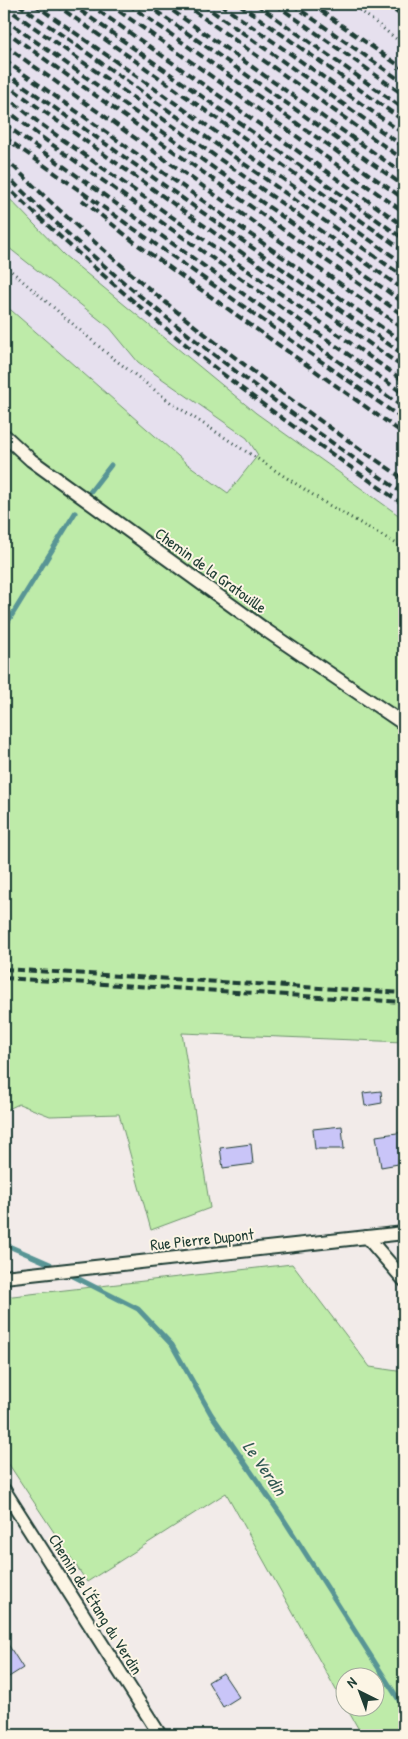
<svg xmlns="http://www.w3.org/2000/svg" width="408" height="1739" viewBox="0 0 408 1739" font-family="'Patrick Hand',sans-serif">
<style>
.built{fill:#e6e0ee}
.green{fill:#beeba9;stroke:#6e946e}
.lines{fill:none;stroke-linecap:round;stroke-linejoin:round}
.stream{stroke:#599595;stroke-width:5}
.building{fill:#c9c5f8;stroke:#1f3d34}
.minor-casing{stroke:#1f3d34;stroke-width:16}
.path{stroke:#1f3d34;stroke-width:3;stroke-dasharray:1 4;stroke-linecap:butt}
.minor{stroke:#fcf5e5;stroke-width:12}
.rail{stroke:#1f3d34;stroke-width:4;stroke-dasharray:8 4;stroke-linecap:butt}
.labels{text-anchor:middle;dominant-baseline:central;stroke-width:4;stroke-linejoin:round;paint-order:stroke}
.street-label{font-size:16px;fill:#1f3d34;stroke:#fcf5e5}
.water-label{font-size:18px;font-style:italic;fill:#325a54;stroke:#fcf5e5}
</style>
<rect width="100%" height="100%" fill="#f2ebe9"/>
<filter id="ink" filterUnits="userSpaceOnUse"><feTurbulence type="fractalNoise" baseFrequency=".02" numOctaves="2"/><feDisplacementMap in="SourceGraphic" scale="10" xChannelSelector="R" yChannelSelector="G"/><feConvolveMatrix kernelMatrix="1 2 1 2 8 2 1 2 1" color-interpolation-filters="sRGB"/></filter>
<g filter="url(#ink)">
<path class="built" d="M4 4H404V622L186 463 4 304Z"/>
<g class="green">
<path d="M4 193 64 255 256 413 404 519V1042L182 1033 210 1208 151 1230 119 1114 50 1116 19 1104 4 1111V304L186 463 228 493 258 455 247 438 138 362 110 328 4 244Z"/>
<path d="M292 1264 370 1367 404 1372V1462L401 1465 404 1471V1735H362L346 1707 376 1706V1676H346L345 1706 226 1493 87 1582 4 1457V1297Z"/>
</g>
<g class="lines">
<g class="stream">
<path d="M87 496 111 465"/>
<path d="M4 628 75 513"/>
<path d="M4 1244 50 1264"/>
<path d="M73 1276 138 1309 172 1345 211 1414 281 1515 404 1708"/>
</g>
</g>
<g class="building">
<path d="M381 1091 382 1103 365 1106 363 1093Z"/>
<path d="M342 1126 344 1149H315L313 1129Z"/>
<path d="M404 1132V1163L381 1167 376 1136Z"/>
<path d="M251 1144 253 1164 223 1168 220 1148Z"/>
<path d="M4 1638 23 1668 4 1680Z"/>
<path d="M223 1673 239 1697 223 1707 208 1682Z"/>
</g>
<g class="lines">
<g class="minor-casing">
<g id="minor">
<path d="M4 435 31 460 267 631 404 724"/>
<path d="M367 1237 404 1280"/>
<path d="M4 1277 404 1233"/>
<path d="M4 1490 160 1735"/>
</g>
</g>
<g class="path">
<path d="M352 4 404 45"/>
<path d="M4 265 109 355 173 404 327 504 404 548"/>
</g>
<use href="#minor" class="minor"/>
<g class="rail">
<path d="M18 4 404 277"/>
<path d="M34 4 404 264"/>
<path d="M55 4 404 251"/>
<path d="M71 4 404 239"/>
<path d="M89 4 404 226"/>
<path d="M109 4 404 212"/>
<path d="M128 4 404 199"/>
<path d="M146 4 404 186"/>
<path d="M163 4 404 174"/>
<path d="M184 4 404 160"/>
<path d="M202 4 404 147"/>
<path d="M220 4 404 134"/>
<path d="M239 4 404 121"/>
<path d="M256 4 404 109"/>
<path d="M275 4 404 95"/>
<path d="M292 4 404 83"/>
<path d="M311 4 404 69"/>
<path d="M385 4 404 17"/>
<path d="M4 6 404 290"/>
<path d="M4 19 404 303"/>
<path d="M4 30 404 316"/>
<path d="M4 45 404 329"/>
<path d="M4 60 404 343"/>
<path d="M4 72 404 355"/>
<path d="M4 83 404 368"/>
<path d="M4 95 42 125 404 381"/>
<path d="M4 108 40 136 404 394"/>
<path d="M4 124 404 408"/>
<path d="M4 137 404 420"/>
<path d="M4 157C127 279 261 382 404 479"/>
<path d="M4 173C125 294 265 395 404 494"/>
<path d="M4 184C65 243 129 299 195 352 262 406 334 455 404 505"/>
<path d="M82 200 138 245 404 434"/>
<path d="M4 969 404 993"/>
<path d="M4 978 404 1002"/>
</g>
</g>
</g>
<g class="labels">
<g class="street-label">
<text transform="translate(211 570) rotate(36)">Chemin de la Gratouille</text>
<text transform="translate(202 1239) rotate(-6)">Rue Pierre Dupont</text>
<text transform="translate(96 1604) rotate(58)">Chemin de l'Étang du Verdin</text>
</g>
<g class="water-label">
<text transform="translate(265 1468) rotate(55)">Le Verdin</text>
</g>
</g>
<rect width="408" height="1739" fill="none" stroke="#fcf5e5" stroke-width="20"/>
<rect x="10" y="10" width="388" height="1719" fill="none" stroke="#1f3d34" stroke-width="2" filter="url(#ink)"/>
<g transform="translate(360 1692) rotate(318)"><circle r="24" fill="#fcf5e5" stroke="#a4ab9e"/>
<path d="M0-4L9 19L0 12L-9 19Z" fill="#1f3d34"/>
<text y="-8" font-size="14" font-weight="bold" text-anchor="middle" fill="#1f3d34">N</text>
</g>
</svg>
